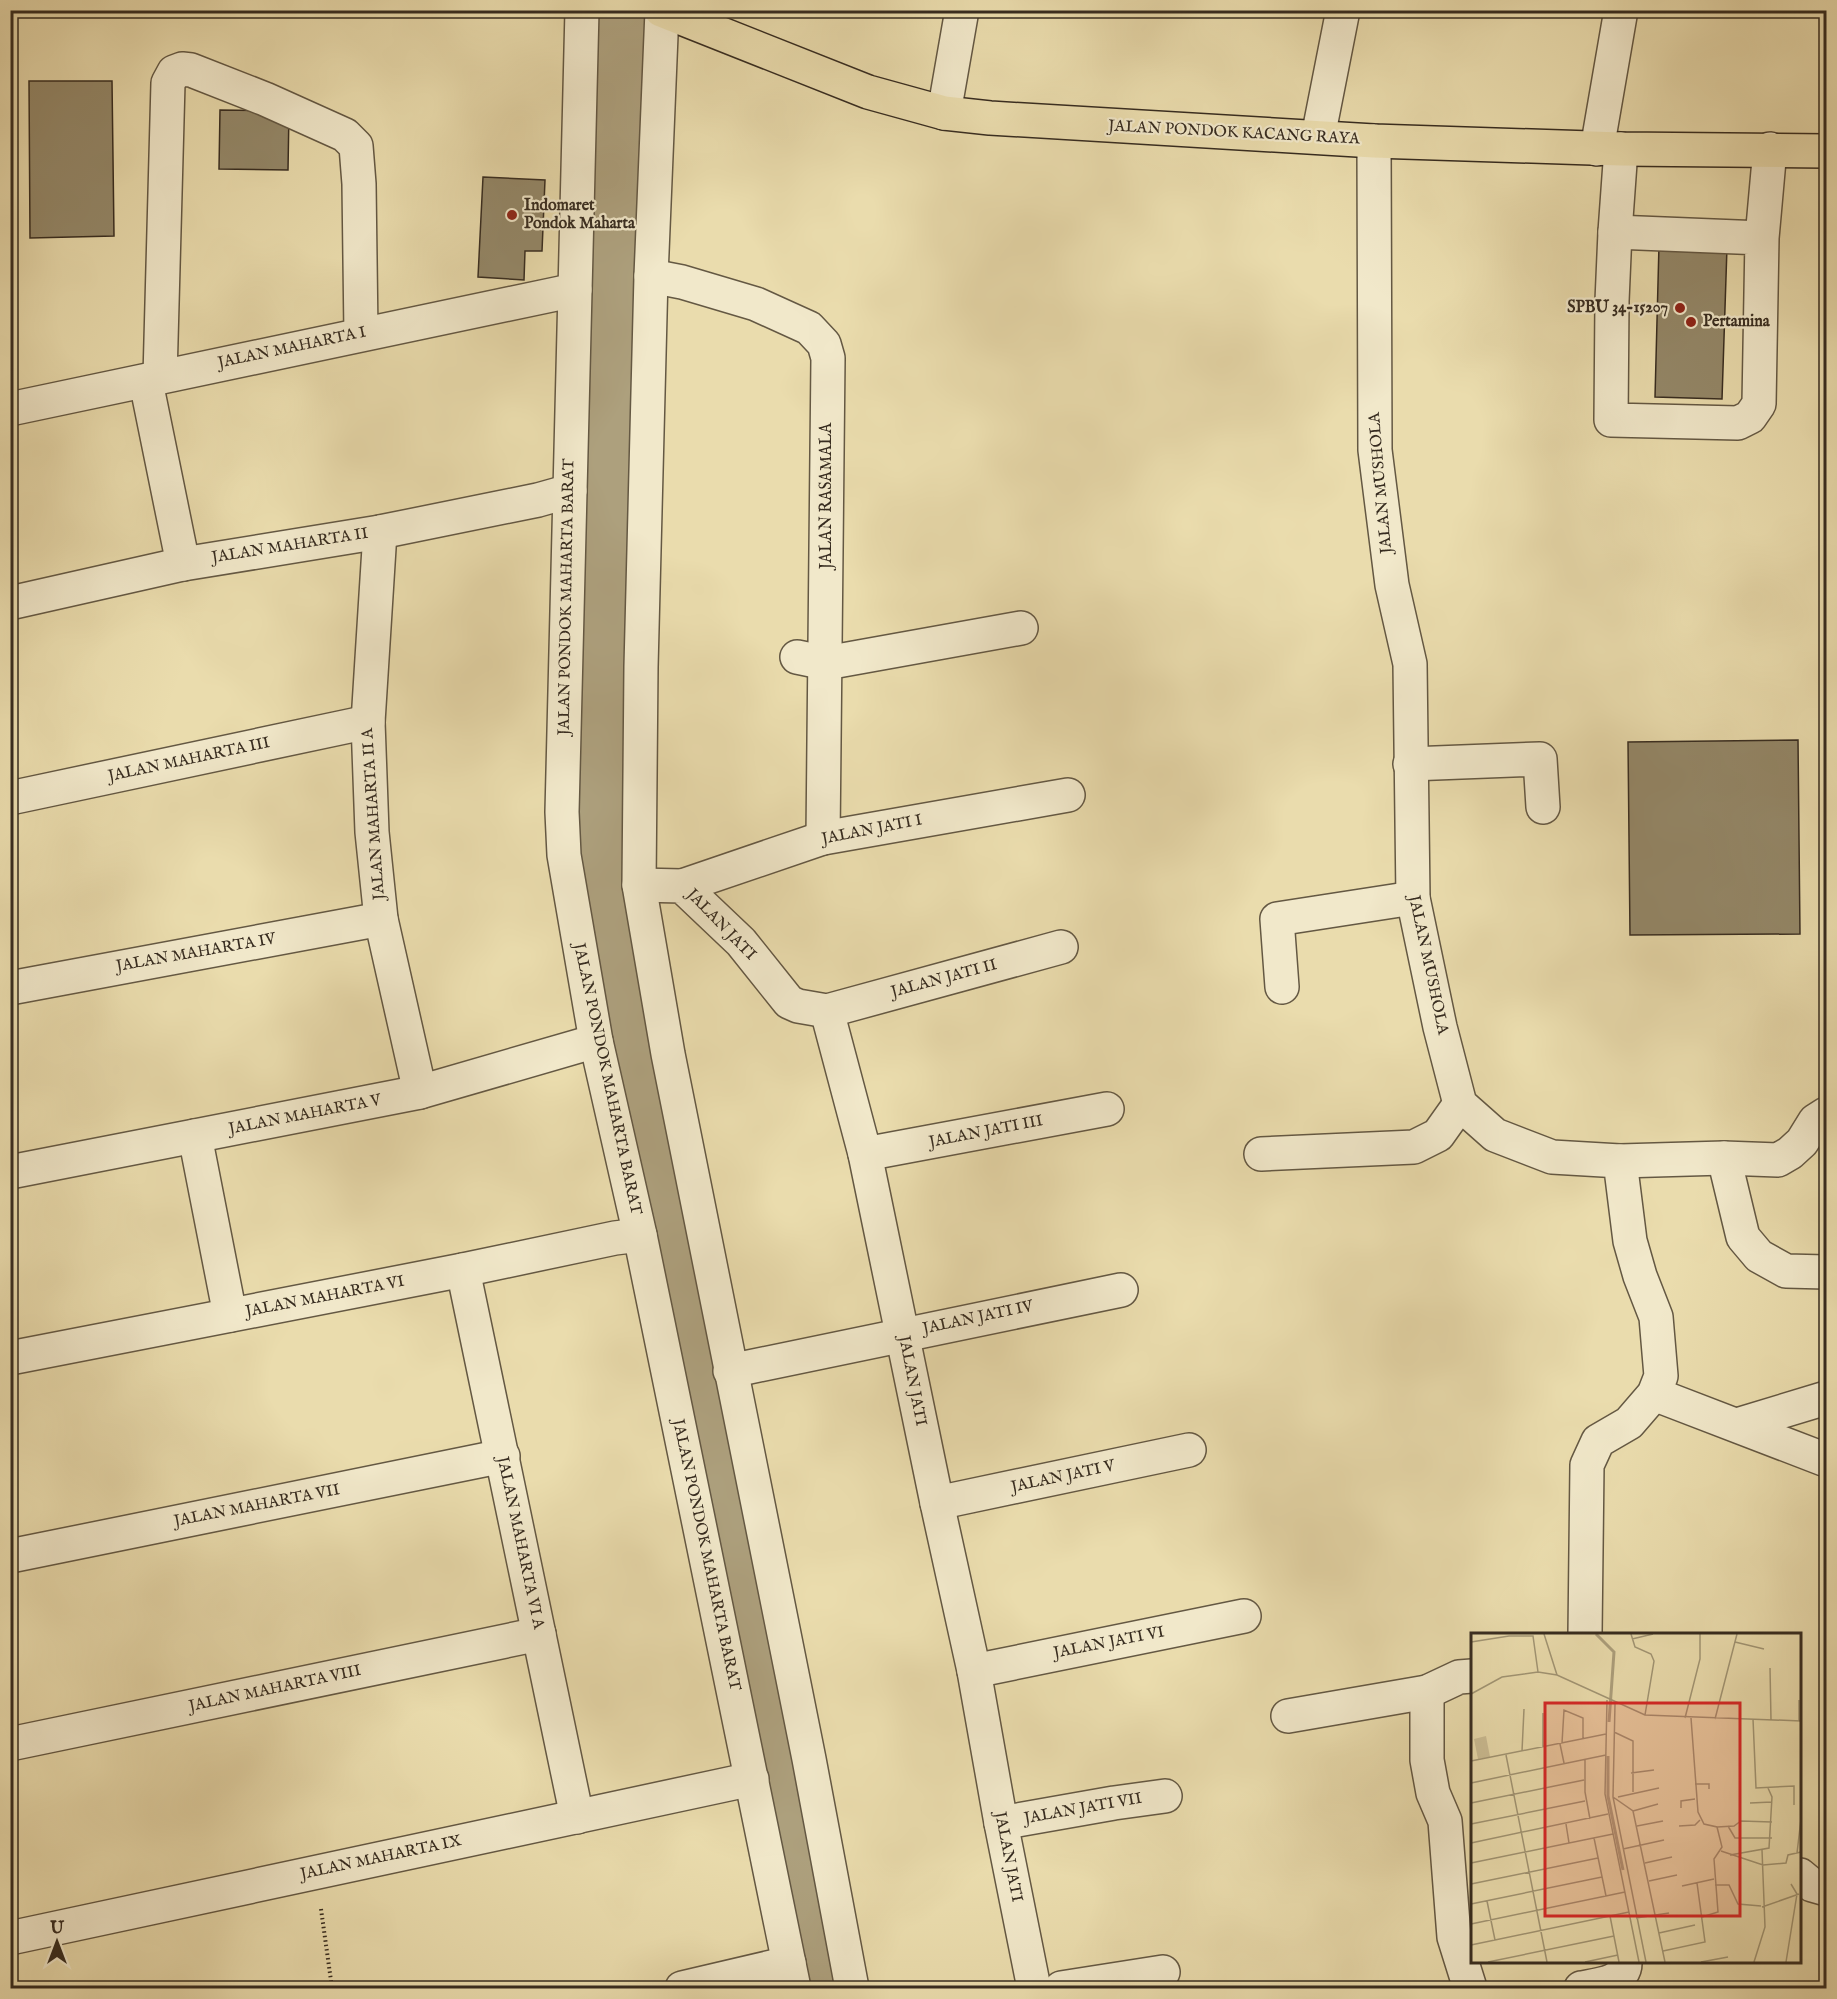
<svg xmlns="http://www.w3.org/2000/svg" width="1837" height="1999" viewBox="0 0 1837 1999" font-family="'IM FELL English',serif">
<style>
.lines{fill:none;stroke-linecap:round;stroke-linejoin:round}
.river{stroke:#ada07d;stroke-width:75}
.building{fill:#948869;stroke:#372c20;stroke-width:1.5}
.minor-casing{stroke:#645843;stroke-width:36}
.major-casing{stroke:#372c20;stroke-width:36}
.path{stroke:#372c20;stroke-width:4;stroke-dasharray:1.5 3;stroke-linecap:butt}
.minor{stroke:#f1e8ca;stroke-width:33}
.major{stroke:#eadcad;stroke-width:33}
.poi-dot{fill:#8f2418;stroke:#f1e8ca;stroke-width:2}
.labels{text-anchor:middle;dominant-baseline:central;stroke-width:4.5;stroke-linejoin:round;paint-order:stroke}
.street-label{font-size:16px;fill:#372c20;stroke:#f1e8ca}
.poi-label{font-size:16px;font-weight:bold;fill:#372c20;stroke:#f1e8ca;text-anchor:start}
.inset-river{fill:none;stroke:#ada07d;stroke-width:3}
.inset-road{fill:none;stroke:#a29675;stroke-width:1.5}
.view{fill:#d62828;fill-opacity:0.15;stroke:#d62828;stroke-width:3}
.inset-edge{fill:none;stroke:#372c20;stroke-width:3}
</style>
<rect width="100%" height="100%" fill="#eadcad"/>
<filter id="stains"><feTurbulence type="fractalNoise" baseFrequency=".00333" numOctaves="4"/><feColorMatrix values="0 0 0 0 .2 0 0 0 0 .09 0 0 0 0 .02 0 0 0 .5 -.17"/></filter>
<radialGradient id="worn" r=".72"><stop offset=".6" stop-color="#630" stop-opacity="0"/><stop offset="1" stop-color="#630" stop-opacity=".3"/></radialGradient>
<g class="lines">
<path class="river" d="M614 10 604 89 593 683 594 873 818 1988"/>
</g>
<g class="building">
<path d="M29 81H112L114 236 30 238Z"/>
<path d="M220 110 289 111 288 170 219 169Z"/>
<path d="M483 177 545 180 542 251H525L524 280 478 277Z"/>
<path d="M1659 245 1727 247 1722 399 1655 397Z"/>
<path d="M1798 740 1800 934 1630 935 1628 742Z"/>
</g>
<g class="lines">
<g class="minor-casing">
<g id="minor">
<path d="M582 10 562 812 564 855 596 1041 640 1235 794 1988"/>
<path d="M662 11 651 276 641 667 639 885 668 1054 809 1759 852 1988"/>
<path d="M944 113 962 10"/>
<path d="M1318 137 1343 10"/>
<path d="M1374 141 1375 450 1392 585 1410 664 1413 898 1440 1027 1460 1104 1495 1135 1552 1157 1620 1161 1630 1241 1640 1276 1656 1317 1661 1376 1654 1394 1629 1423 1598 1441 1587 1465 1585 1634"/>
<path d="M1597 149 1621 10"/>
<path d="M1615 232 1621 149"/>
<path d="M1762 238 1615 232 1612 301 1611 420 1738 423 1750 417 1759 404 1762 238 1770 149"/>
<path d="M651 276 682 282 756 304 809 328 824 344 828 358 823 838"/>
<path d="M160 377 168 83 174 72 182 69 191 70 265 99 345 135 356 146 359 184 361 334"/>
<path d="M146 382 183 564"/>
<path d="M10 409 575 290"/>
<path d="M380 532 368 722 372 832 381 919 420 1092"/>
<path d="M10 603 183 564 380 532 538 500 570 491"/>
<path d="M797 657 826 663 1021 628"/>
<path d="M1410 764 1540 759 1543 807"/>
<path d="M10 798 368 722"/>
<path d="M639 885 682 886 741 942 789 1002 798 1006 827 1011 1061 947"/>
<path d="M682 886 823 838 1068 795"/>
<path d="M1282 987 1277 919 1413 898"/>
<path d="M10 988 381 919"/>
<path d="M827 1011 865 1154 937 1503 974 1671 1001 1823 1034 1988"/>
<path d="M195 1136 230 1315"/>
<path d="M865 1154 1107 1109"/>
<path d="M1261 1154 1414 1147 1438 1135 1460 1104"/>
<path d="M1724 1158 1743 1237 1759 1256 1786 1271 1826 1272"/>
<path d="M1620 1161 1724 1158 1778 1160 1790 1153 1802 1142 1815 1121 1826 1114"/>
<path d="M10 1172 420 1092 596 1041"/>
<path d="M463 1270 577 1817"/>
<path d="M10 1358 463 1270 615 1238 640 1235"/>
<path d="M730 1371 1121 1290"/>
<path d="M1654 1394 1826 1460"/>
<path d="M1737 1425 1826 1398"/>
<path d="M937 1503 1189 1450"/>
<path d="M10 1556 503 1456"/>
<path d="M974 1671 1244 1616"/>
<path d="M1427 1692V1760L1433 1793 1445 1821 1454 1937 1470 1988"/>
<path d="M1288 1716 1427 1692 1459 1677 1472 1676"/>
<path d="M10 1744 539 1634"/>
<path d="M1001 1823 1114 1803 1165 1796"/>
<path d="M1800 1875 1812 1885 1826 1889"/>
<path d="M10 1938 752 1779"/>
<path d="M682 1988 789 1963"/>
<path d="M1061 1988 1163 1972"/>
<path d="M1581 1988C1597 1985 1626 1983 1625 1962"/>
</g>
</g>
<g class="major-casing">
<path id="major" d="M661 10 868 92 944 113 990 118 1374 141 1621 149 1826 151"/>
</g>
<path class="path" d="M321 1909 332 1988"/>
<use href="#minor" class="minor"/>
<use href="#major" class="major"/>
</g>
<g class="poi-dot">
<circle cx="512" cy="215" r="6"/>
<circle cx="1680" cy="308" r="6"/>
<circle cx="1691" cy="322" r="6"/>
</g>
<g class="labels">
<g class="street-label">
<text transform="translate(1234 133) rotate(3)">JALAN PONDOK KACANG RAYA</text>
<text transform="translate(292 348) rotate(-12)">JALAN MAHARTA I</text>
<text transform="translate(1381 483) rotate(-95)">JALAN MUSHOLA</text>
<text transform="translate(827 496) rotate(-90)">JALAN RASAMALA</text>
<text transform="translate(290 546) rotate(-9)">JALAN MAHARTA II</text>
<text transform="translate(567 597) rotate(-89)">JALAN PONDOK MAHARTA BARAT</text>
<text transform="translate(189 760) rotate(-12)">JALAN MAHARTA III</text>
<text transform="translate(374 814) rotate(-94)">JALAN MAHARTA II A</text>
<text transform="translate(872 830) rotate(-11)">JALAN JATI I</text>
<text transform="translate(721 925) rotate(46)">JALAN JATI</text>
<text transform="translate(196 953) rotate(-10)">JALAN MAHARTA IV</text>
<text transform="translate(1428 965) rotate(78)">JALAN MUSHOLA</text>
<text transform="translate(944 979) rotate(-15)">JALAN JATI II</text>
<text transform="translate(607 1079) rotate(78)">JALAN PONDOK MAHARTA BARAT</text>
<text transform="translate(305 1115) rotate(-11)">JALAN MAHARTA V</text>
<text transform="translate(986 1132) rotate(-11)">JALAN JATI III</text>
<text transform="translate(325 1297) rotate(-11)">JALAN MAHARTA VI</text>
<text transform="translate(978 1318) rotate(-12)">JALAN JATI IV</text>
<text transform="translate(912 1381) rotate(79)">JALAN JATI</text>
<text transform="translate(1063 1477) rotate(-12)">JALAN JATI V</text>
<text transform="translate(257 1506) rotate(-11)">JALAN MAHARTA VII</text>
<text transform="translate(520 1543) rotate(78)">JALAN MAHARTA VI A</text>
<text transform="translate(706 1555) rotate(78)">JALAN PONDOK MAHARTA BARAT</text>
<text transform="translate(1109 1643) rotate(-11)">JALAN JATI VI</text>
<text transform="translate(275 1689) rotate(-12)">JALAN MAHARTA VIII</text>
<text transform="translate(1083 1809) rotate(-10)">JALAN JATI VII</text>
<text transform="translate(1008 1857) rotate(79)">JALAN JATI</text>
<text transform="translate(381 1858) rotate(-12)">JALAN MAHARTA IX</text>
</g>
<g class="poi-label">
<text x="524" y="206">Indomaret<tspan x="524" dy="18">Pondok Maharta</tspan></text>
<text x="1668" y="308" text-anchor="end">SPBU 34-15207</text>
<text x="1703" y="322">Pertamina</text>
</g>
</g>
<g transform="translate(1471 1633)">
<rect width="330" height="330" fill="#eadcad"/>
<path d="M15 103 19 124 7 126 3 106Z" fill="#ccbe95"/>
<path class="inset-river" d="M125 1 143 19 138 89M137 123V163L152 237"/>
<path class="inset-road" d="M73 1 86 42M160 1 164 14 180 21 183 28 174 82M161 6 182 1M0 9 38 3H62L67 39M264 9 293 16M299 35 300 87M0 61 31 44 67 39 86 42 174 82 330 88M136 67 134 161 168 329M328 67V88M144 71 142 164 175 329M214 85 229 26V1M220 85 227 179 233 191 246 194 251 214 243 226 247 279 231 284M244 86 266 1M282 86 285 155 323 153V172M143 99 162 108V159M91 110 93 77 112 85V105M89 111 93 130M72 114V80M51 118 53 76M35 122 76 329M114 127V159L119 186M0 128 135 101M160 140 183 137M0 150 135 122M224 151H238V156M142 164 162 178 194 329M147 164 188 155M0 170 113 147M279 170 301 169M210 175V168L224 166M162 178 187 171M0 191 114 168M95 191 98 210M166 193 192 188M208 193 224 192 229 187M257 193 264 205H301M246 194 263 193 270 188 301 189M123 205 135 263M0 210 137 181M152 216 193 207M250 218 292 232 315 230 317 222 330 219M326 220 330 186M259 222 298 215 301 164 297 155M0 230 142 201M174 230 201 224M178 248 206 242M0 251 127 225M244 252H258L267 271 290 273M211 253 243 246M16 268 24 307M0 271 131 244M291 274 328 261M139 283 148 329M165 285 198 280M0 291 154 259M188 300 224 292M0 312 158 279M192 318 234 309 226 250M17 329 143 303M114 329 147 322M230 329 257 324M283 329 294 294 291 217M315 329 326 261 320 251"/>
<path class="view" d="M74 70H269V283H74Z"/>
<rect width="330" height="330" class="inset-edge"/>
</g>
<rect width="1837" height="1999" fill="none" stroke="#eadcad" stroke-width="36"/>
<rect x="12" y="12" width="1813" height="1975" fill="none" stroke="#372c20" stroke-width="3"/>
<rect x="18" y="18" width="1801" height="1963" fill="none" stroke="#372c20" stroke-width="1.5"/>
<g transform="translate(57 1942)" stroke="#f1e8ca" stroke-width="4.5" paint-order="stroke">
<path d="M0-4.5L10 22L0 15L-10 22Z" fill="#372c20"/>
<text y="-9" font-size="16" font-weight="bold" text-anchor="middle" fill="#372c20">U</text>
</g>
<rect width="100%" height="100%" filter="url(#stains)"/>
<rect width="100%" height="100%" fill="url(#worn)"/>
</svg>
